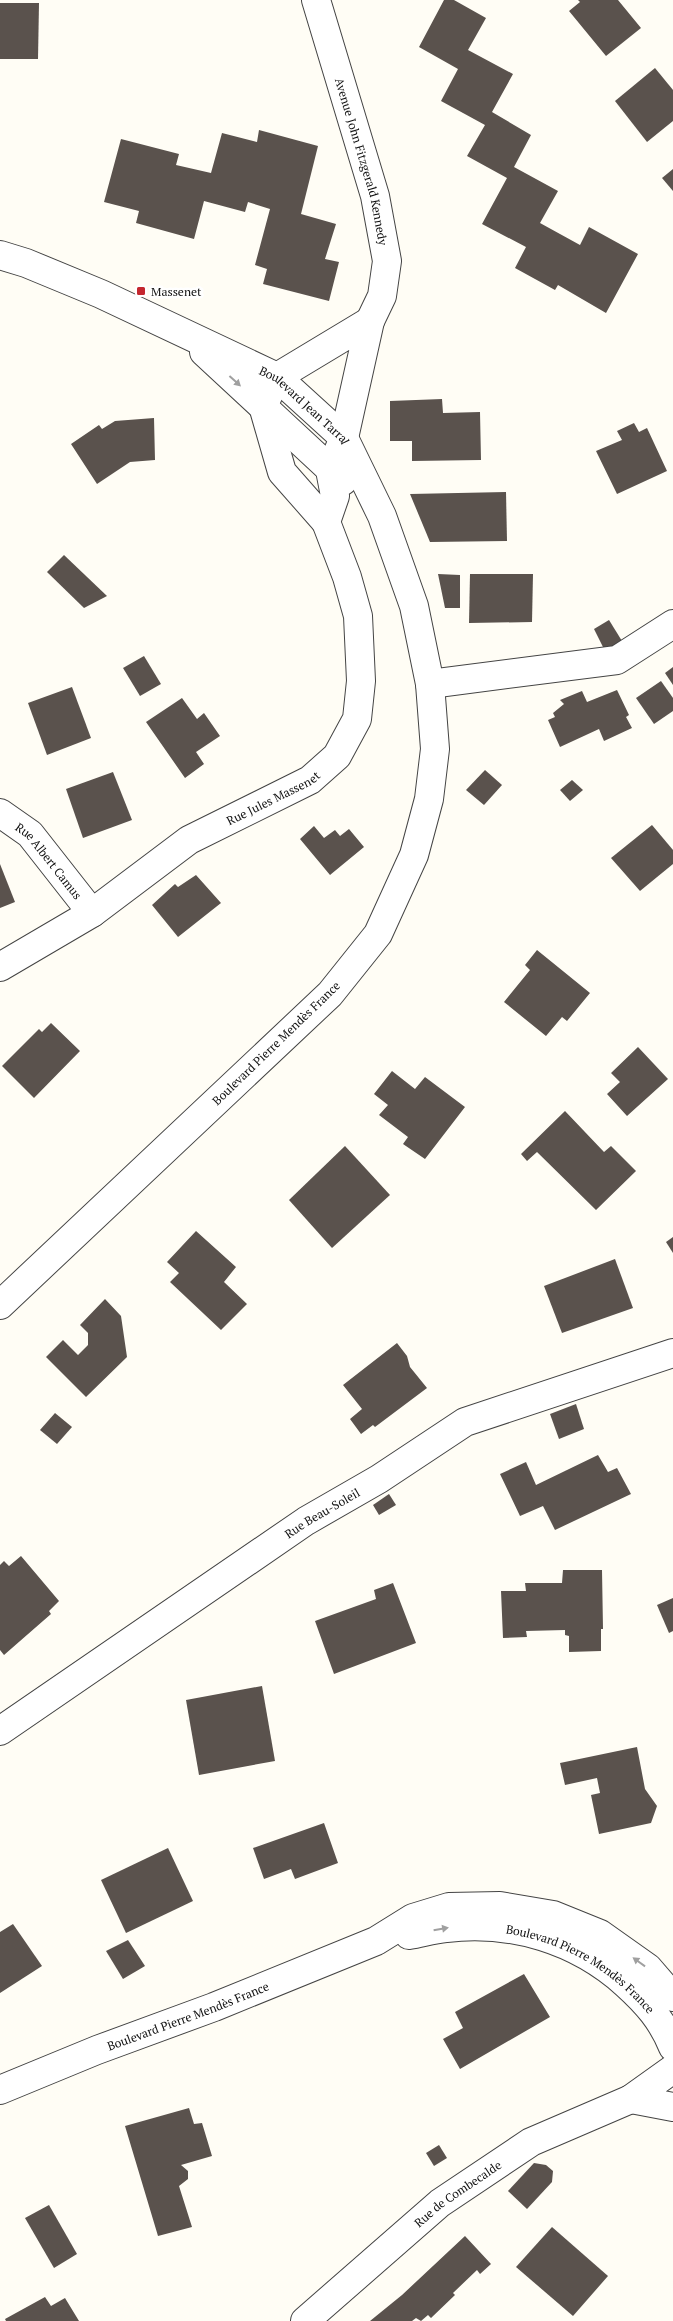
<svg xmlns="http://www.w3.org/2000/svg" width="673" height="2321" viewBox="0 0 673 2321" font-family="'PT Serif',serif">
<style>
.building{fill:#5a524d}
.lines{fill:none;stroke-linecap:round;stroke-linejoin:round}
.minor-casing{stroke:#444;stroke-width:30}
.minor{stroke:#fff;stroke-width:28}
.oneway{fill:#a0a0a0}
.poi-dot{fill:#c4262e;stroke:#fff;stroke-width:2}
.labels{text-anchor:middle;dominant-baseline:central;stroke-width:5;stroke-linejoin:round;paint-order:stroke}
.street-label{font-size:12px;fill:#111;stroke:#fff}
.poi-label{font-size:12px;fill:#111;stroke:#fff;text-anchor:start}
</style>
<rect width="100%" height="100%" fill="#fffdf5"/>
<g class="building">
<path d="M444 0H454L486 18 468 50 513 74 492 112 531 135 514 167 558 191 540 223 580 245 589 227 638 254 606 313 558 285 555 290 515 268 526 247 482 224 507 178 467 156 485 125 441 101 458 69 419 47Z"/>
<path d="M578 0H618L641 28 606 56 569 11 580 2Z"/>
<path d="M0 3H39L38 59H0Z"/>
<path d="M655 68 673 90V121L647 142 615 101Z"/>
<path d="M259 130 318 146 301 214 336 224 325 259 339 262 329 301 263 284 267 269 255 265 270 209 248 202 245 212 204 201 194 239 136 223 139 211 104 202 121 139 179 154 176 165 211 173 222 133 257 142Z"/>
<path d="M673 169V191L662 178Z"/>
<path d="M442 399 443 413 480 412 481 460 412 461V441H390V401Z"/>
<path d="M154 418 155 460 130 462 97 484 71 444 99 425 102 429 115 421Z"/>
<path d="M634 423 639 432 647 428 667 471 617 494 596 451 622 440 617 431Z"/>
<path d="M506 492 507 541 430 542 410 494Z"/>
<path d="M64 555 107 596 84 608 47 572Z"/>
<path d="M438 574 460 575V608H445Z"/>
<path d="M470 574H533L532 622 469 623Z"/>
<path d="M609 620 622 641 608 657 594 629Z"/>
<path d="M144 656 161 684 140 696 123 668Z"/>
<path d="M673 667V685L665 673Z"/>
<path d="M661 681 673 698V711L654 724 636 698Z"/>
<path d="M72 687 91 738 47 755 28 703Z"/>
<path d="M617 690 629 715 626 717 632 728 604 741 599 729 560 747 548 720 555 717 553 713 564 704 560 700 582 691 587 702Z"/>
<path d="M182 698 197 719 204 713 220 736 196 752 204 764 185 778 146 722Z"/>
<path d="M485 770 502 785 484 805 466 790Z"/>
<path d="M113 772 132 820 83 838 66 789Z"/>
<path d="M572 780 583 790 570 801 560 790Z"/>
<path d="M652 825 673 850V864L640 891 611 858Z"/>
<path d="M314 826 324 838 335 830 340 836 349 829 364 847 330 875 300 839Z"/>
<path d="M0 864 15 902 0 908Z"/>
<path d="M196 875 221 903 178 937 152 905 175 884 178 887Z"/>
<path d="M537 950 590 993 567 1021 562 1017 546 1036 504 1002 530 970 525 965Z"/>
<path d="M51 1023 80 1051 34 1098 2 1066 39 1029 42 1032Z"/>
<path d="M638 1047 668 1079 627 1116 607 1094 620 1082 611 1073Z"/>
<path d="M392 1071 415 1089 425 1077 465 1107 425 1159 403 1144 408 1137 379 1115 388 1105 374 1094Z"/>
<path d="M565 1111 604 1152 611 1146 636 1171 596 1210 537 1152 527 1161 521 1154Z"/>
<path d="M345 1146 390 1195 332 1248 289 1200Z"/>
<path d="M196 1231 236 1267 224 1282 247 1304 221 1330 170 1282 179 1273 167 1262Z"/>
<path d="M673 1237V1253L666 1242Z"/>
<path d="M615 1259 633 1308 562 1333 544 1286Z"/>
<path d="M105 1299 121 1316 127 1357 86 1397 46 1357 63 1340 78 1355 88 1345V1333L80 1325Z"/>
<path d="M397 1343 407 1356 410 1367 427 1388 375 1427 373 1425 361 1434 350 1419 362 1409 343 1385Z"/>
<path d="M576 1404 584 1429 559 1439 550 1414Z"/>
<path d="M55 1413 72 1427 57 1444 40 1430Z"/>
<path d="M598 1455 608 1472 617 1468 631 1494 555 1530 543 1506 520 1516 500 1474 526 1462 536 1485Z"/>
<path d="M389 1494 396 1505 379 1515 373 1505Z"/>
<path d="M21 1556 59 1601 49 1611 51 1614 4 1655 0 1650V1565L4 1561 9 1566Z"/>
<path d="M563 1570H602L603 1629H601V1651L569 1652V1636L565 1635V1630L526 1631 527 1637 503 1638 501 1591H526L525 1583H562Z"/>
<path d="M393 1583 416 1643 334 1674 315 1621 376 1599 374 1590Z"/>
<path d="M673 1598V1631L669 1633 657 1605Z"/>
<path d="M262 1686 275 1761 199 1775 186 1700Z"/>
<path d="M637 1747 645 1789 657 1806 651 1823 599 1834 591 1795 600 1793 597 1778 565 1785 560 1763Z"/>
<path d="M324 1823 338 1863 295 1879 291 1869 264 1879 253 1848Z"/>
<path d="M168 1848 193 1901 126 1933 101 1880Z"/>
<path d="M13 1924 42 1966 0 1993V1932Z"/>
<path d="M128 1940 145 1966 123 1979 106 1951Z"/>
<path d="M524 1974 550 2017 460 2069 443 2039 463 2028 455 2012Z"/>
<path d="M189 2108 194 2124 202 2123 212 2156 181 2165 188 2171V2179L179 2186 192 2227 158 2236 125 2126Z"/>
<path d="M439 2145 447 2158 434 2166 426 2153Z"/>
<path d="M534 2163 546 2165 553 2171 552 2182 527 2209 508 2191Z"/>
<path d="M49 2205 77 2254 54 2268 25 2218Z"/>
<path d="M552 2227 608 2276 573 2316 516 2267Z"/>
<path d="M465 2236 491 2264 480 2274 477 2270 453 2293 455 2295 431 2318 428 2315 421 2321 416 2318 412 2321H370L402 2295Z"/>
<path d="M45 2297 51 2306 65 2298 79 2321H6L5 2319Z"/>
</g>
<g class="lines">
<g class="minor-casing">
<g id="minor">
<path id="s1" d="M316 0 375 196 387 261 382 296 370 321"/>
<path id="s2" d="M0 255 26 263 101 294 277 377 344 438 382 516 414 606 430 684 435 749 429 799 414 855 378 934 330 994 0 1305"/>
<path d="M370 321 344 438 330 470 335 496 326 522 282 472 263 406 277 377Z"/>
<path d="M204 352 343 481"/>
<path d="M430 684 617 660 673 624"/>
<path id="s3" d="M0 813 30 834 92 913"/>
<path id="s4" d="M0 967 92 913 189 840 310 780 337 756 357 719 361 681 358 616 347 577 326 522"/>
<path id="s5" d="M0 1731 306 1521 379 1479 465 1422 673 1353"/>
<path id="s6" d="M409 1935C421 1933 434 1929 446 1928 512 1920 577 1940 626 1984 647 2003 662 2020 673 2047"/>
<path d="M673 2069 631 2099 673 2107"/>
<path id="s7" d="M0 2090 97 2050 214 2007 376 1941 413 1918 449 1907 500 1906 553 1915 600 1934 648 1968 673 1997"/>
<path id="s8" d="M305 2321 440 2203 531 2142 631 2099"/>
</g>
</g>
<use href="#minor" class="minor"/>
</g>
<defs><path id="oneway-solid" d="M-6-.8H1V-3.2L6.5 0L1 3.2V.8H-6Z" transform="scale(1.25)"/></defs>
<g class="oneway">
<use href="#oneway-solid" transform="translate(235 381) rotate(42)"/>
<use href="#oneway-solid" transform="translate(441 1929) rotate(-10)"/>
<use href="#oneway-solid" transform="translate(639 1962) rotate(-144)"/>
</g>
<rect class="poi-dot" x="136" y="286" width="10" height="10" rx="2.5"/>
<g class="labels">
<g class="street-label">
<text stroke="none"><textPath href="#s1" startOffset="168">Avenue John Fitzgerald Kennedy</textPath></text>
<text stroke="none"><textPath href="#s2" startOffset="342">Boulevard Jean Tarral</textPath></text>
<text stroke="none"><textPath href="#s4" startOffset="322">Rue Jules Massenet</textPath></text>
<text stroke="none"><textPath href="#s3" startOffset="69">Rue Albert Camus</textPath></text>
<text transform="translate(276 1043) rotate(-44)">Boulevard Pierre Mendès France</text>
<text stroke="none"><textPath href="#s5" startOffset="389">Rue Beau-Soleil</textPath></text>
<text stroke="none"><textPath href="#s6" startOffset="184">Boulevard Pierre Mendès France</textPath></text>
<text stroke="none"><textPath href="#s7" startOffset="202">Boulevard Pierre Mendès France</textPath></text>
<text stroke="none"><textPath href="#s8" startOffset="199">Rue de Combecalde</textPath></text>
</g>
<g class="poi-label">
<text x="151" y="291">Massenet</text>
</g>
</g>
</svg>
